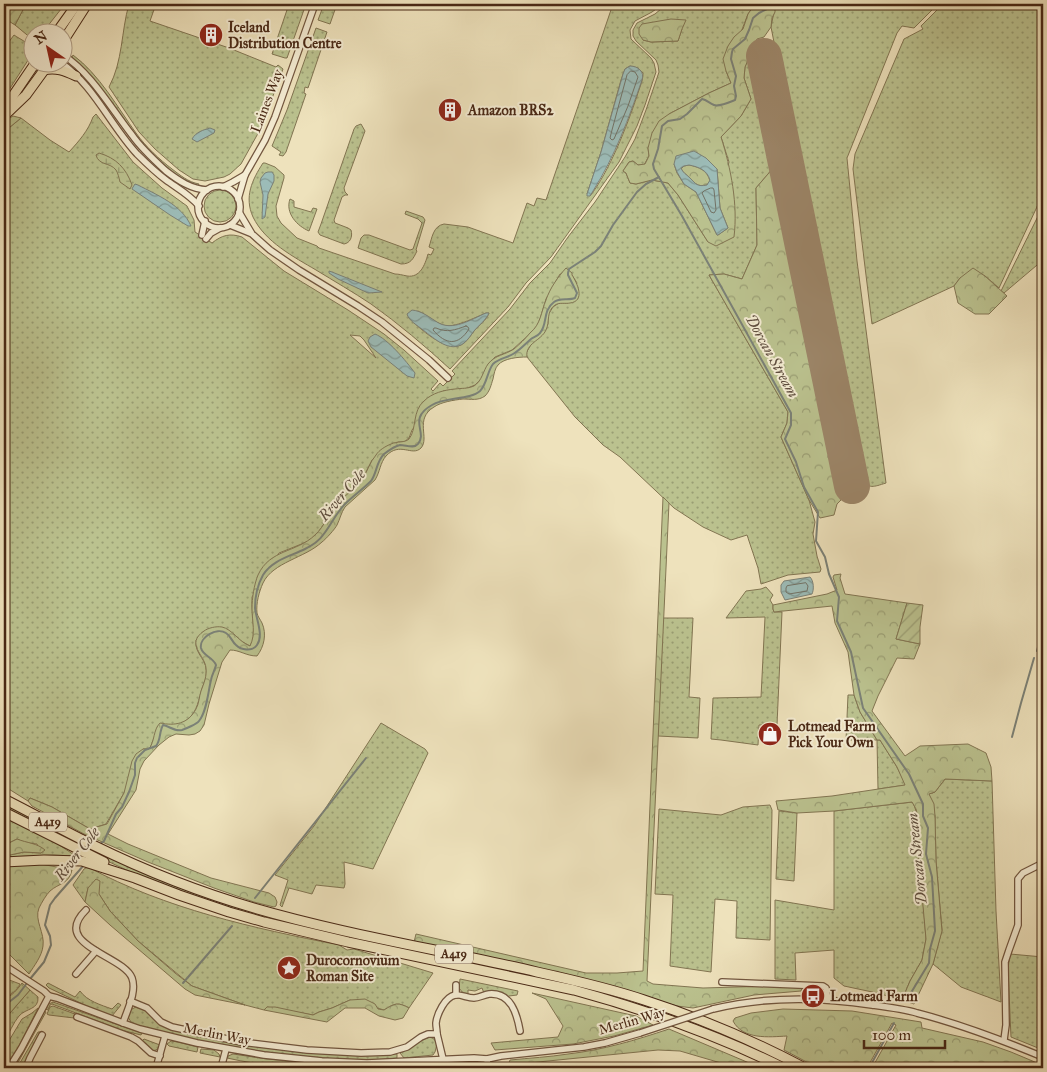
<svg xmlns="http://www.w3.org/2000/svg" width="1047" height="1072" viewBox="0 0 1047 1072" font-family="'IM FELL Great Primer',serif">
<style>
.grass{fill:url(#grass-dots);stroke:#827552;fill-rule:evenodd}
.forest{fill:url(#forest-crowns);stroke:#827552;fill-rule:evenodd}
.wetland{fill:url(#wetland-marsh);stroke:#827552}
.garden{fill:url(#garden-furrows);stroke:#827552}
.water{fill:url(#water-waves);stroke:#7b8177;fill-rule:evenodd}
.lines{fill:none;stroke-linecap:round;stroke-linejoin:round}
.shore{stroke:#727266;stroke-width:1}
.stream{stroke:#7b8177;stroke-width:2}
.runway{stroke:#9c8568;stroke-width:36}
.minor-casing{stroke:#72563f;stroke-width:8}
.highway-casing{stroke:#492815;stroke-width:11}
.minor{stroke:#f4ecd3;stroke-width:5.5}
.highway{stroke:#eee2bc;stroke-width:9}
.minor-bridge-casing{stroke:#72563f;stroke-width:8;stroke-linecap:butt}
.minor-bridge{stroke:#f4ecd3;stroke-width:5.5}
.labels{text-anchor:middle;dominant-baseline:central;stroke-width:4;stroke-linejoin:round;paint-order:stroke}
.shield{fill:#f4ecd3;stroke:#7c634e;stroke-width:1}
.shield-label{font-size:12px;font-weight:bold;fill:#492815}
.poi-label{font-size:14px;font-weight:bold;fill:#492815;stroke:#f4ecd3;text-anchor:start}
.street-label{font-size:14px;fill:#492815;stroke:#f4ecd3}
.water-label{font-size:15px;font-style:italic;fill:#5e4d3e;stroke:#f4ecd3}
</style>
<defs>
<pattern id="grass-dots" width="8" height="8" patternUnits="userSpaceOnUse" patternTransform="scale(1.25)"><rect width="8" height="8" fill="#bbc28f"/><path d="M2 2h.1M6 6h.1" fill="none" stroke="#9a9e74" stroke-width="1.8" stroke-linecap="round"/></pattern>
<pattern id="forest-crowns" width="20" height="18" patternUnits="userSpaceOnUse" patternTransform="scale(1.25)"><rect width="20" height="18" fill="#bbc28f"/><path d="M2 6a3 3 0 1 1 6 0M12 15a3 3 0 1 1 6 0" fill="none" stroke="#9a9e74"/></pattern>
<pattern id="wetland-marsh" width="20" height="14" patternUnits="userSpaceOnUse" patternTransform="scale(1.25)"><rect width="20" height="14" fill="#bbc28f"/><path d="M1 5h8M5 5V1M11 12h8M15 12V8" fill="none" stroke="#9a9e74"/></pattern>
<pattern id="garden-furrows" width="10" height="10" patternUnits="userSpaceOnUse" patternTransform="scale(1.25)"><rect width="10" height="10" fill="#bbc28f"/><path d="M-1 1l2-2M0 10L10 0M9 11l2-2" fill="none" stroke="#9a9e74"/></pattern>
<pattern id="water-waves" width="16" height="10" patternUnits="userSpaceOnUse" patternTransform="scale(1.25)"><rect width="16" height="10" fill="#9cbcb8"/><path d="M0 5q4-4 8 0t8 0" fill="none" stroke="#819994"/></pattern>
</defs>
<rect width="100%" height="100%" fill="#eee2bc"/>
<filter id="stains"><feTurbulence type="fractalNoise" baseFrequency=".004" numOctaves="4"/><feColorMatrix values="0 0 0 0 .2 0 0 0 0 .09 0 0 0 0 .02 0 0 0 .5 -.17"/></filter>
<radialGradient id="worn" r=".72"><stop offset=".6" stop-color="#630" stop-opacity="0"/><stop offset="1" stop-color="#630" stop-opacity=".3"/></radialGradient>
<g class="grass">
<path d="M26 4H65L43 32H32V39L15 25Z"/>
<path d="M129 4H156L150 21 229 48 276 67 278 65 283 69 261 128 241 164 230 174 224 177 205 181 193 179 179 170 155 149 139 132 109 87C123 61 121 32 129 4Z"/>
<path d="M289 4H306L287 58H285L272 54Z"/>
<path d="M324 4H337L330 24 318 20Z"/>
<path d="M613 4H642L641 8 643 10 651 4H663L652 12 635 21 630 30 631 39 651 58 654 63 656 72 645 105 637 126 619 162 551 257 526 283 508 307 450 369C425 346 399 324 371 304 353 292 334 281 316 270 294 257 265 242 253 217 244 197 252 180 263 163H265L275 167 284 175V178L276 206 277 216 281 223 297 238 317 246 319 248 395 274C399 274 402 275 407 276 420 278 425 265 428 254L431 255 434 249 429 247C432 238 433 226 444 224L468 227 513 243 527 203 534 206 537 198 546 200ZM630 66 638 68 643 73C643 81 639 89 637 96 627 126 609 172 590 196L587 194 601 152 621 80 625 69ZM418 311C427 315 434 322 443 325 453 329 476 317 486 313H489C486 321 479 325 474 331 470 336 467 342 461 345 445 352 419 328 408 317Z"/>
<path d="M667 4H755L748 14 726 71 731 83 709 93 669 114 648 148 649 156 644 165H638L633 161 629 162 623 171 626 173 630 183 636 184 652 180 668 183 678 195 708 242 729 162 721 137 741 116 751 99 744 78 745 67 752 50 774 167 756 188 757 245 742 279 724 274 709 275 788 412 787 423 781 437 809 500 815 522 813 534 817 556 821 569 820 572 788 575 761 584 758 568 747 535 731 540 703 527 674 508 620 457 603 445 575 417 527 357 526 353 532 343 542 335 548 324V315L553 307 559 303H568L577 283 572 275 560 274 546 299 540 319 537 326 532 332 512 350 495 357 489 363 481 379 475 385 465 389 443 391 412 430 409 438 404 442H398L372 460 363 478 348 495 340 501 317 534 309 541 279 553 252 597V606L254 633 253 640 250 646 239 640 234 634 196 640C194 656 209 658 206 677 205 682 202 687 201 692 198 703 196 715 184 722 181 724 177 724 173 725 169 726 157 735 154 738 152 742 152 745 149 749H143L124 793 106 824 90 829 52 807 30 798 28 801 4 786V132L21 118 50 140 69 152C79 141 88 131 93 117L96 114 133 162 162 188 187 206 194 220 195 232 212 243C222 235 230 233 242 237L284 271 348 310 384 334 404 350 438 381 431 389 433 391 440 383 443 386 455 374 452 371 510 309 530 283 550 263 568 237 595 202 625 157 635 139 646 110 659 72 658 65 656 60 636 41 633 36V30L637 23 655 14ZM682 29 678 41 651 42 643 40ZM350 335 360 336 364 340 376 358Z"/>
<path d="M775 4H938L914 28 902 26 897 33 847 158 857 261 886 483C873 487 870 489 860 480L771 27C772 19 775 12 775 4Z"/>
<path d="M943 4H1043V194L999 288 985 276 960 278 954 286 872 324 853 169 855 154 904 39 923 29 921 26Z"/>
<path d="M316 28 327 32 308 88 305 87 304 93 306 94 286 152 283 156 279 155 281 152 272 146 287 110Z"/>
<path d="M14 35C21 40 33 44 32 54L7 93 4 91V40L8 43Z"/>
<path d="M763 43H770L773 47 797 176 858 487C853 499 847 497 843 486L757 55V47L759 44Z"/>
<path d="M73 55C99 74 118 108 136 133 146 147 159 159 172 169 180 175 188 182 199 184L198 186C172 176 149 155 132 132 120 116 109 98 96 82 89 73 80 65 72 57Z"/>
<path d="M361 124 365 131 344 188 345 192 348 195H345L342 197 334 220 335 223 348 228 351 230C353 237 350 243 344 244L320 235 318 232 321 224 354 129 356 126Z"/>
<circle cx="220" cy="206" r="16"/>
<path d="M290 199 294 201V207L311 212 313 208 317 209 309 231C297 226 285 213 290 199Z"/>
<path d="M1043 206V260L1004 293 1001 291Z"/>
<path d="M406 211 423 217 425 220 416 250 417 251C413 259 411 264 401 264L358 248 361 238 364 235H369L410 250 413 249 422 223 418 219 405 214Z"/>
<path d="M766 587 773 595 770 600 773 605V609L774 612H782L777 725H759L758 745 721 740 711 739 713 698 761 697 765 617 726 618 746 591 761 589Z"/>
<path d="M663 618H693L689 697 700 698 698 738 658 736Z"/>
<path d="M848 695H854L860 712 877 740H880L897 767 906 785 878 789 877 740H846Z"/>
<path d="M381 723 425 749 428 753 373 869 344 862 345 884 344 888 316 885 312 894 289 888 282 907 280 905 288 880 275 875 314 826Z"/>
<path d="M945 779 992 781 996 911 1001 1002 961 987 933 964 942 930 936 861 935 816 929 794 935 792Z"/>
<path d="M913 802 918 817 919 851 926 939 922 960 910 981 902 1000 877 993 844 986 834 978V950L795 953 796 980 775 979V900L834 910V811Z"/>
<path d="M4 803 90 848 88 852 4 808Z"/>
<path d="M770 805 772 810 770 940 736 938 737 901 715 899 711 972 670 966 673 895 655 894 659 809 721 815 743 807Z"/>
<path d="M779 811 797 813 794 881 776 879Z"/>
<path d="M4 816 56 843 76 856 53 855 4 857V855H10L24 852 41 853 37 844 26 843 17 839 9 843 4 847Z"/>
<path d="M101 852 131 867 342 934 340 938C258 920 173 894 97 856Z"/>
<path d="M88 867C166 909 253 928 339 945L347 950 354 949 433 973 409 1008C398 1002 395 1003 384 1010L350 1000 332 1008 319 1012 313 1015 267 1007 264 1010 245 1005 192 986 138 941 110 911 99 894 88 888 85 902 73 885 84 869Z"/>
<path d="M1010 954 1043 957V1050L1011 1037 1008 969Z"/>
<path d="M4 978 20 984C17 991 10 995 4 998Z"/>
<path d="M460 979 518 991 517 995 509 996 508 997C501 991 493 989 484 993L482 988 475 991 468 990V994L463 993 459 988Z"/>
<path d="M48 983 75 997 80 991C87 1001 101 1005 112 1009L118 1003 121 1005 112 1016 93 1009 49 988 46 985Z"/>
<path d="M30 990 38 997C39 1010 26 1008 19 1016 13 1023 9 1034 4 1042V1020Z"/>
<path d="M53 1002 142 1033 141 1035 121 1030 52 1004 50 1005 48 1010 45 1009 47 1005Z"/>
<path d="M53 1006 75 1014 76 1017 74 1018 49 1015 47 1014 50 1007Z"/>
<path d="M136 1007C150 1010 151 1019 162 1025 167 1029 174 1030 181 1031 199 1036 217 1040 235 1043L373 1055 397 1054V1058C366 1062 334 1059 302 1056 259 1052 217 1045 175 1035 161 1031 147 1029 134 1024L131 1022 128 1017 130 1010Z"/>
<path d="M38 1008 18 1048 4 1068V1049L22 1019 32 1013Z"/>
<path d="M44 1011 46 1012 15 1068H13L24 1050Z"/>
<path d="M38 1032H40L29 1055 24 1068H17Z"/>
<path d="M430 1037 434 1039 437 1044 435 1052 433 1055 404 1058 400 1053C411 1049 419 1040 430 1037Z"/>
<path d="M144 1039 160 1045V1047L156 1050 152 1051 142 1041Z"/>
<path d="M171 1041 178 1042 198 1047 197 1052 169 1046 167 1044Z"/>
<path d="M201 1049 214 1050 219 1054 220 1057 200 1053Z"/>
<path d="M233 1054 267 1059 332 1065V1068C296 1068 262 1066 227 1058L228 1056Z"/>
<path d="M473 1062 421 1068H400V1066L402 1065Z"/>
</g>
<g class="forest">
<path d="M755 4H775V12L772 18 771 27 764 37 757 39 745 67 744 78 751 99 741 116 721 137C731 169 738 204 734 237L716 246 708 242 678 195 668 183 652 180 636 184 630 183 626 173 623 171 629 162 633 161 638 165 645 164 649 156 648 148 652 133 659 121 669 114 709 93 731 83 726 71 723 59 728 46 734 37 743 29 748 14ZM706 158 717 169 720 208 728 228 718 235H717L696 192 684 184 677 173 674 164Z"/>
<path d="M671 19 686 20 682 29 678 41 651 42 643 40 639 34V28L642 24Z"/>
<path d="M13 116 21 118 4 132V122Z"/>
<path d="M689 165C699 167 707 170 710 181L707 185C697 187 696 184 690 178 686 174 683 173 681 169L684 166Z"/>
<path d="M774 167 812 348 841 500 837 504 834 515 820 518 809 500 781 437 787 423 788 412 709 275 724 274 742 279 757 245 756 188Z"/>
<path d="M566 268 572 273V275C577 283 586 301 570 303 565 304 560 302 555 305 546 311 550 322 546 330 541 341 525 343 527 357 519 357 504 358 498 365 495 368 494 374 493 379 491 385 490 391 485 396 478 401 471 399 463 399 454 400 441 402 434 407 414 419 430 438 421 448 412 457 400 441 386 456 380 463 380 472 375 480L345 507C341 513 340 519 337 525 335 529 326 539 322 542 305 558 273 562 263 583 259 592 256 603 257 613 258 617 260 619 262 623 267 634 264 647 257 656 246 656 240 650 230 650L222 662 209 704 204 725 200 731 195 734 189 735 176 734 169 737 159 745 144 761 140 769 136 790 108 834 128 844 211 878 269 893 275 897 277 902 276 906 274 907 254 902 214 888 148 862 84 834 32 806 28 801 30 798 52 807 90 829 107 824 124 793 132 761 136 754 143 749H149C155 741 153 730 160 723 175 726 188 724 196 709 199 704 199 697 201 691 204 683 207 676 206 668 205 655 185 644 204 631 208 628 216 626 222 627 232 629 239 642 250 646 256 634 252 621 252 609 252 598 254 585 258 575 270 549 296 553 315 535 325 526 329 512 339 502 347 493 357 488 363 478 368 470 370 462 376 455 379 450 386 446 391 444 397 441 405 443 409 439 417 429 412 411 424 401 432 393 444 390 455 389 462 388 467 389 474 386 482 381 483 371 488 364 495 355 505 355 514 349 520 344 525 339 530 333 541 324 541 312 546 300 550 288 558 277 566 268Z"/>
<path d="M973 268 985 276 1007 296 989 314H975L958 303 954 286 960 278Z"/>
<path d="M663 497 669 503 647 981 653 984 703 988 771 986 802 988 801 991 754 995 693 1008 677 1006 591 981 414 942 416 934 586 973H617L643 971Z"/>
<path d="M841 574 840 578 845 594 907 603 896 639 920 644 914 659 897 658 878 696 872 711 905 756 920 746 968 744 986 753 991 767 992 781 945 779 935 792 929 794 934 804 935 816 936 861 942 931 933 964 914 1004 902 1000 910 981 922 960 926 939 918 851V817L916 809 912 802 834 811 797 813 778 810 776 801 832 796 905 785 897 767 880 740H877L860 712 854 695 848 652 835 623 832 606 774 612 773 609V605L827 594 837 590 833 577 834 575Z"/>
<path d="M17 839C27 843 37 843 45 850L41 853 24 852 10 855H4V847L9 843Z"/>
<path d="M41 864 72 870C69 884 59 883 50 891 46 895 42 902 39 908 34 920 45 933 43 946 42 956 34 966 29 974L4 949V867Z"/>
<path d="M96 879 100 881 99 894 110 911 138 941 175 973 192 986 245 1005 195 995 185 989 110 925 85 902 88 888Z"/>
<path d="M22 983 30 990 4 1020V999C12 996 17 990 22 983Z"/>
<path d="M532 993 636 1016 653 1025 614 1036 573 1044 495 1050 491 1043 558 1037 563 1026 546 999Z"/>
<path d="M365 999 375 1004 378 1009 384 1010C395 1003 398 1002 409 1008L403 1018 395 1020 379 1016 365 1008H345L327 1022 264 1010 267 1007H275L313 1015 319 1012 332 1008 350 1000Z"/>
<path d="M783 1009 852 1011 921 1022 922 1028 983 1042 1011 1052 1042 1065 1034 1068H939L930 1065H923L921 1068H872L896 1025 892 1023 867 1068H818L784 1050 787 1036C769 1037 743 1040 733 1021L735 1018 751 1013Z"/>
<path d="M669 1029 761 1068H738L680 1051 658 1050 508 1065 510 1060C530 1058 549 1057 568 1054 603 1050 636 1040 669 1029Z"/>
</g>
<path class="wetland" d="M99 153C116 158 126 168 132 185L130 189 120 182C119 178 118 173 116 170 110 162 99 166 96 155Z"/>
<g class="garden">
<path d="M4 4H26L15 25 4 18 10 9 4 5Z"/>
<path d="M907 603 923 605 920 627V644L896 639Z"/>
</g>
<g class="water">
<path d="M630 66C638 66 645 72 642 80 629 118 615 156 593 191L590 196H587V194L601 152 623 74 625 69Z"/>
<path d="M210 128 215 130 214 133 197 142 192 139C196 132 203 130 210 128Z"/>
<path d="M694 151 706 158 717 169 720 208 728 228 718 235H717L696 192 684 184 677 172 674 164 676 156ZM689 165C699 167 707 170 710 180L707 185C697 187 696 184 690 178 686 174 683 173 681 168L684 166Z"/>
<path d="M268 172H272L274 175V181L268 194 265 217 262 219 263 195 260 182 261 178 265 173Z"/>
<path d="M135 184 138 185C157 195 182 205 191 226H188L170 215 132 189 133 187Z"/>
<path d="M329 271 332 272 382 292 368 293 338 279 329 273Z"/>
<path d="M412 310C422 311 429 317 437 322 452 332 472 319 486 313H489C486 320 479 325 474 331 471 335 468 340 464 343 450 354 434 338 423 330 417 325 409 321 407 314Z"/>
<path d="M375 334C388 339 406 361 415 373L414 378 407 376 371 347 368 341 370 337Z"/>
<path d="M810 577C814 581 814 590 812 594L785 600 781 592V585L784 581Z"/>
</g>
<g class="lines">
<g class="shore">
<path d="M631 71 635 72 638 77 628 106 614 139 612 140 610 138 612 130 627 75Z"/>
<path d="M711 188H713L714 190 716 210 714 213 711 212 702 193 704 191Z"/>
<path d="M466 326 468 327 469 329C458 346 446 345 433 330L434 328H436C447 333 455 330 466 326Z"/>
<path d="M806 583 808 586 807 591 789 594 786 592V588L787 586Z"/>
</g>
<g class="stream">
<path d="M768 4 769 8 759 13 753 18 749 30 745 39 733 49 732 52 731 59 736 76 734 86 736 96 735 100C730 102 719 107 714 105 709 103 707 100 702 99L687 114 680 119 668 121 662 126 658 149 653 164 654 169 682 216 791 413V425L785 439 796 462 804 487 818 512 816 541 825 557 829 574 839 597 837 621 851 652 863 708 909 774 923 804V816L928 828 926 854 932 877 935 931 930 949 929 963 906 1001"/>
<path d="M1037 651 1043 628"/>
<path d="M1012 737 1021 703 1034 658"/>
<path d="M99 845 104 841 116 814 122 807 129 792 135 775V763L137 758 145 750 156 746C161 740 159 732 163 725 169 726 175 732 182 730 185 729 197 724 199 721 207 711 208 692 211 680 212 674 215 670 216 665 213 657 203 656 201 648 199 637 217 627 226 633 231 636 232 642 236 645 241 650 252 652 257 645 264 635 256 619 255 608 255 597 258 584 263 575 272 560 291 556 305 549 311 546 319 541 323 535 331 525 336 513 345 504 353 496 363 489 371 481 377 473 376 462 384 454 388 451 395 446 400 445 406 445 414 449 418 444 428 432 407 419 432 405 445 397 470 400 480 391 487 384 487 372 493 364 499 358 507 358 513 354 520 350 525 344 531 339 534 337 538 336 540 333 548 324 542 311 554 302 560 297 569 301 575 298L577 293 568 275V273L569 269 595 252 601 246 613 225 637 192 646 184 659 177"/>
<path d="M255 898 366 758"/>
<path d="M30 979 44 962 51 945 50 936 45 925 50 905 55 898 84 865"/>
<path d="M183 983 232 926"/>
<path d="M4 1006 18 995 27 983"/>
<path d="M869 1068 894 1023"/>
</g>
<path class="runway" d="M764 56 852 486"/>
<g class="minor-casing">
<g id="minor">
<path d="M62 54C92 74 110 107 132 135 141 148 154 160 166 171 179 181 191 189 207 190"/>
<path d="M60 62C94 85 110 125 137 154 146 163 155 172 166 180 177 188 190 195 199 206"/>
<circle cx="219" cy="207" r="21"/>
<path d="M223 187 233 182 245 175"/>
<path d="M238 199 245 175 265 140 275 117 315 4"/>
<path d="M239 212 252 234 270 250 299 270 358 306 382 322 429 360 448 378"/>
<path d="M230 225 250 233"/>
<path d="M202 235 205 221"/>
<path d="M206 239 211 233 220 228"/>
<path d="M86 910C50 945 123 955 132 978 137 992 127 1010 123 1023"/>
<path d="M4 965 44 991 49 996 57 998 123 1023 140 1029 197 1043 264 1055 322 1061 367 1063 474 1058 487 1059 501 1056 584 1047 605 1043 640 1033"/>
<path d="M76 974 96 951"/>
<path d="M722 982 823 986 826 988 828 1000"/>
<path d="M456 985V995"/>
<path d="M130 1001 147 1008 161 1022 172 1027 241 1042 307 1050 361 1053 390 1052 407 1047 421 1037 428 1034H437C437 1030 436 1027 436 1023 437 1014 445 997 455 995 461 994 467 998 474 998 479 998 483 995 489 994 511 992 517 1014 520 1031"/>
<path d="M713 1009C766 996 819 997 872 1005 887 1007 903 1009 917 1013 960 1024 1002 1040 1043 1057"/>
<path d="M77 1017 131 1037 138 1041 151 1053 160 1056"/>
<path d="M437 1034 443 1059"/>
<path d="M1004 1040 1006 1025 1005 962 1009 950 1018 925V879L1023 873 1043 863"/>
<path d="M487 1059 488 1068"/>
<path d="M9 1068 21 1049 49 996"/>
<path d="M26 1068 30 1058 42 1035"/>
<path d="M156 1068 165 1036"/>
<path d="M221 1068 226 1049"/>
</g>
</g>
<g class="highway-casing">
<g id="highway">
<path d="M57 32 77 4"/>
<path d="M62 43 87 4"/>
<path d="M44 70C56 67 65 71 76 76"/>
<path d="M4 109 36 62"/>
<path d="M4 116 26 95 50 62"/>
<path d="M4 799C34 814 64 831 95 846 146 871 199 892 254 908 347 935 443 950 537 972 573 980 609 988 644 1000 700 1018 754 1041 805 1068"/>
<path d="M4 812 104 862"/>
<path d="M4 862 44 860 82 861 135 878 179 895 229 912 264 922 348 942 574 990C647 1010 717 1035 784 1068"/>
</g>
</g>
<use href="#minor" class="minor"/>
<use href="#highway" class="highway"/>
<g class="minor-bridge-casing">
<path id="minor-bridge" d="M640 1033 713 1009"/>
</g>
<use href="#minor-bridge" class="minor-bridge"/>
</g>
<defs>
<g id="building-disc" transform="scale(1.25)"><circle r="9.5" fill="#8f2418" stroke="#f4ecd3"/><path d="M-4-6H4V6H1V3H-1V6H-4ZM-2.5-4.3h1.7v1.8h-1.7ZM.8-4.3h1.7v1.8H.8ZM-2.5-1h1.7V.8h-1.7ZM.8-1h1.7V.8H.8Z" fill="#fff"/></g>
<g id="shop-disc" transform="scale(1.25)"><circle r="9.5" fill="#8f2418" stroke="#f4ecd3"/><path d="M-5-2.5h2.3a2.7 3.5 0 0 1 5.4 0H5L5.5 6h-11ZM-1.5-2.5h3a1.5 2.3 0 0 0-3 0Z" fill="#fff"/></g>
<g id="sight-disc" transform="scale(1.25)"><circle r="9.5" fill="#8f2418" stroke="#f4ecd3"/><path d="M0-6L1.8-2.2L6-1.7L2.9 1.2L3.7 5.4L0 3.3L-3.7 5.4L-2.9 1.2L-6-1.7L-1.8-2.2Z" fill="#fff"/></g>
<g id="bus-disc" transform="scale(1.25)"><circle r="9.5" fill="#8f2418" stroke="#f4ecd3"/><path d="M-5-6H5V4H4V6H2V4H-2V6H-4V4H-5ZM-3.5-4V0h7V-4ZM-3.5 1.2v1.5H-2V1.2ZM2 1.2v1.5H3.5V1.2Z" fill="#fff"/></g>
</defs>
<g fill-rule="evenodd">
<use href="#building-disc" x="211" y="35"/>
<use href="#building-disc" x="450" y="110"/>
<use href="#shop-disc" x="770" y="734"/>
<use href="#sight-disc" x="289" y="968"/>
<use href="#bus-disc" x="813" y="996"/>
</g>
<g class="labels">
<g class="shield">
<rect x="29" y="812.5" width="38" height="19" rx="4"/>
<rect x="435" y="944.5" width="38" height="19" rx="4"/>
</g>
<g class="shield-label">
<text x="48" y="822">A419</text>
<text x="454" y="954">A419</text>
</g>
<g class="poi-label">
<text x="228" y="27">Iceland<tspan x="228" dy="16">Distribution Centre</tspan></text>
<text x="468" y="110">Amazon BRS2</text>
<text x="788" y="726">Lotmead Farm<tspan x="788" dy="16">Pick Your Own</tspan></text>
<text x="306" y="960">Durocornovium<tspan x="306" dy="16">Roman Site</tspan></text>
<text x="830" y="996">Lotmead Farm</text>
</g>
<g class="street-label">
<text transform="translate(267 101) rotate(-69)">Laines Way</text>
<text transform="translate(632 1021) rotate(-16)">Merlin Way</text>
<text transform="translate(217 1034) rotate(11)">Merlin Way</text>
</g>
<g class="water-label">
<text transform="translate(772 356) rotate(61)">Dorcan Stream</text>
<text transform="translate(342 495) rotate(-49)">River Cole</text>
<text transform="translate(77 854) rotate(-52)">River Cole</text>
<text transform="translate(917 859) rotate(-96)">Dorcan Stream</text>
</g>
</g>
<rect width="1047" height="1072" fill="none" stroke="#eee2bc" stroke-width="20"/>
<rect x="5" y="5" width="1037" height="1062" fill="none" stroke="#492815" stroke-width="2.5"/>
<rect x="10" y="10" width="1027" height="1052" fill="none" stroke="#492815"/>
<g transform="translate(48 48) rotate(326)"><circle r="24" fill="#f4ecd3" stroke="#b09e87"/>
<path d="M0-4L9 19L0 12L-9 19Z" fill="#8f2418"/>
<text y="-8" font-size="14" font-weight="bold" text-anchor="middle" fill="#492815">N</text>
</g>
<path d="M864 1040v8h81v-8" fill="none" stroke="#492815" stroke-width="2.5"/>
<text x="872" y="1040" font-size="15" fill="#492815" stroke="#f4ecd3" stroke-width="4" paint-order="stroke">100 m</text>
<rect width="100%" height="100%" filter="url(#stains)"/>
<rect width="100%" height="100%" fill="url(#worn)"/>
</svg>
